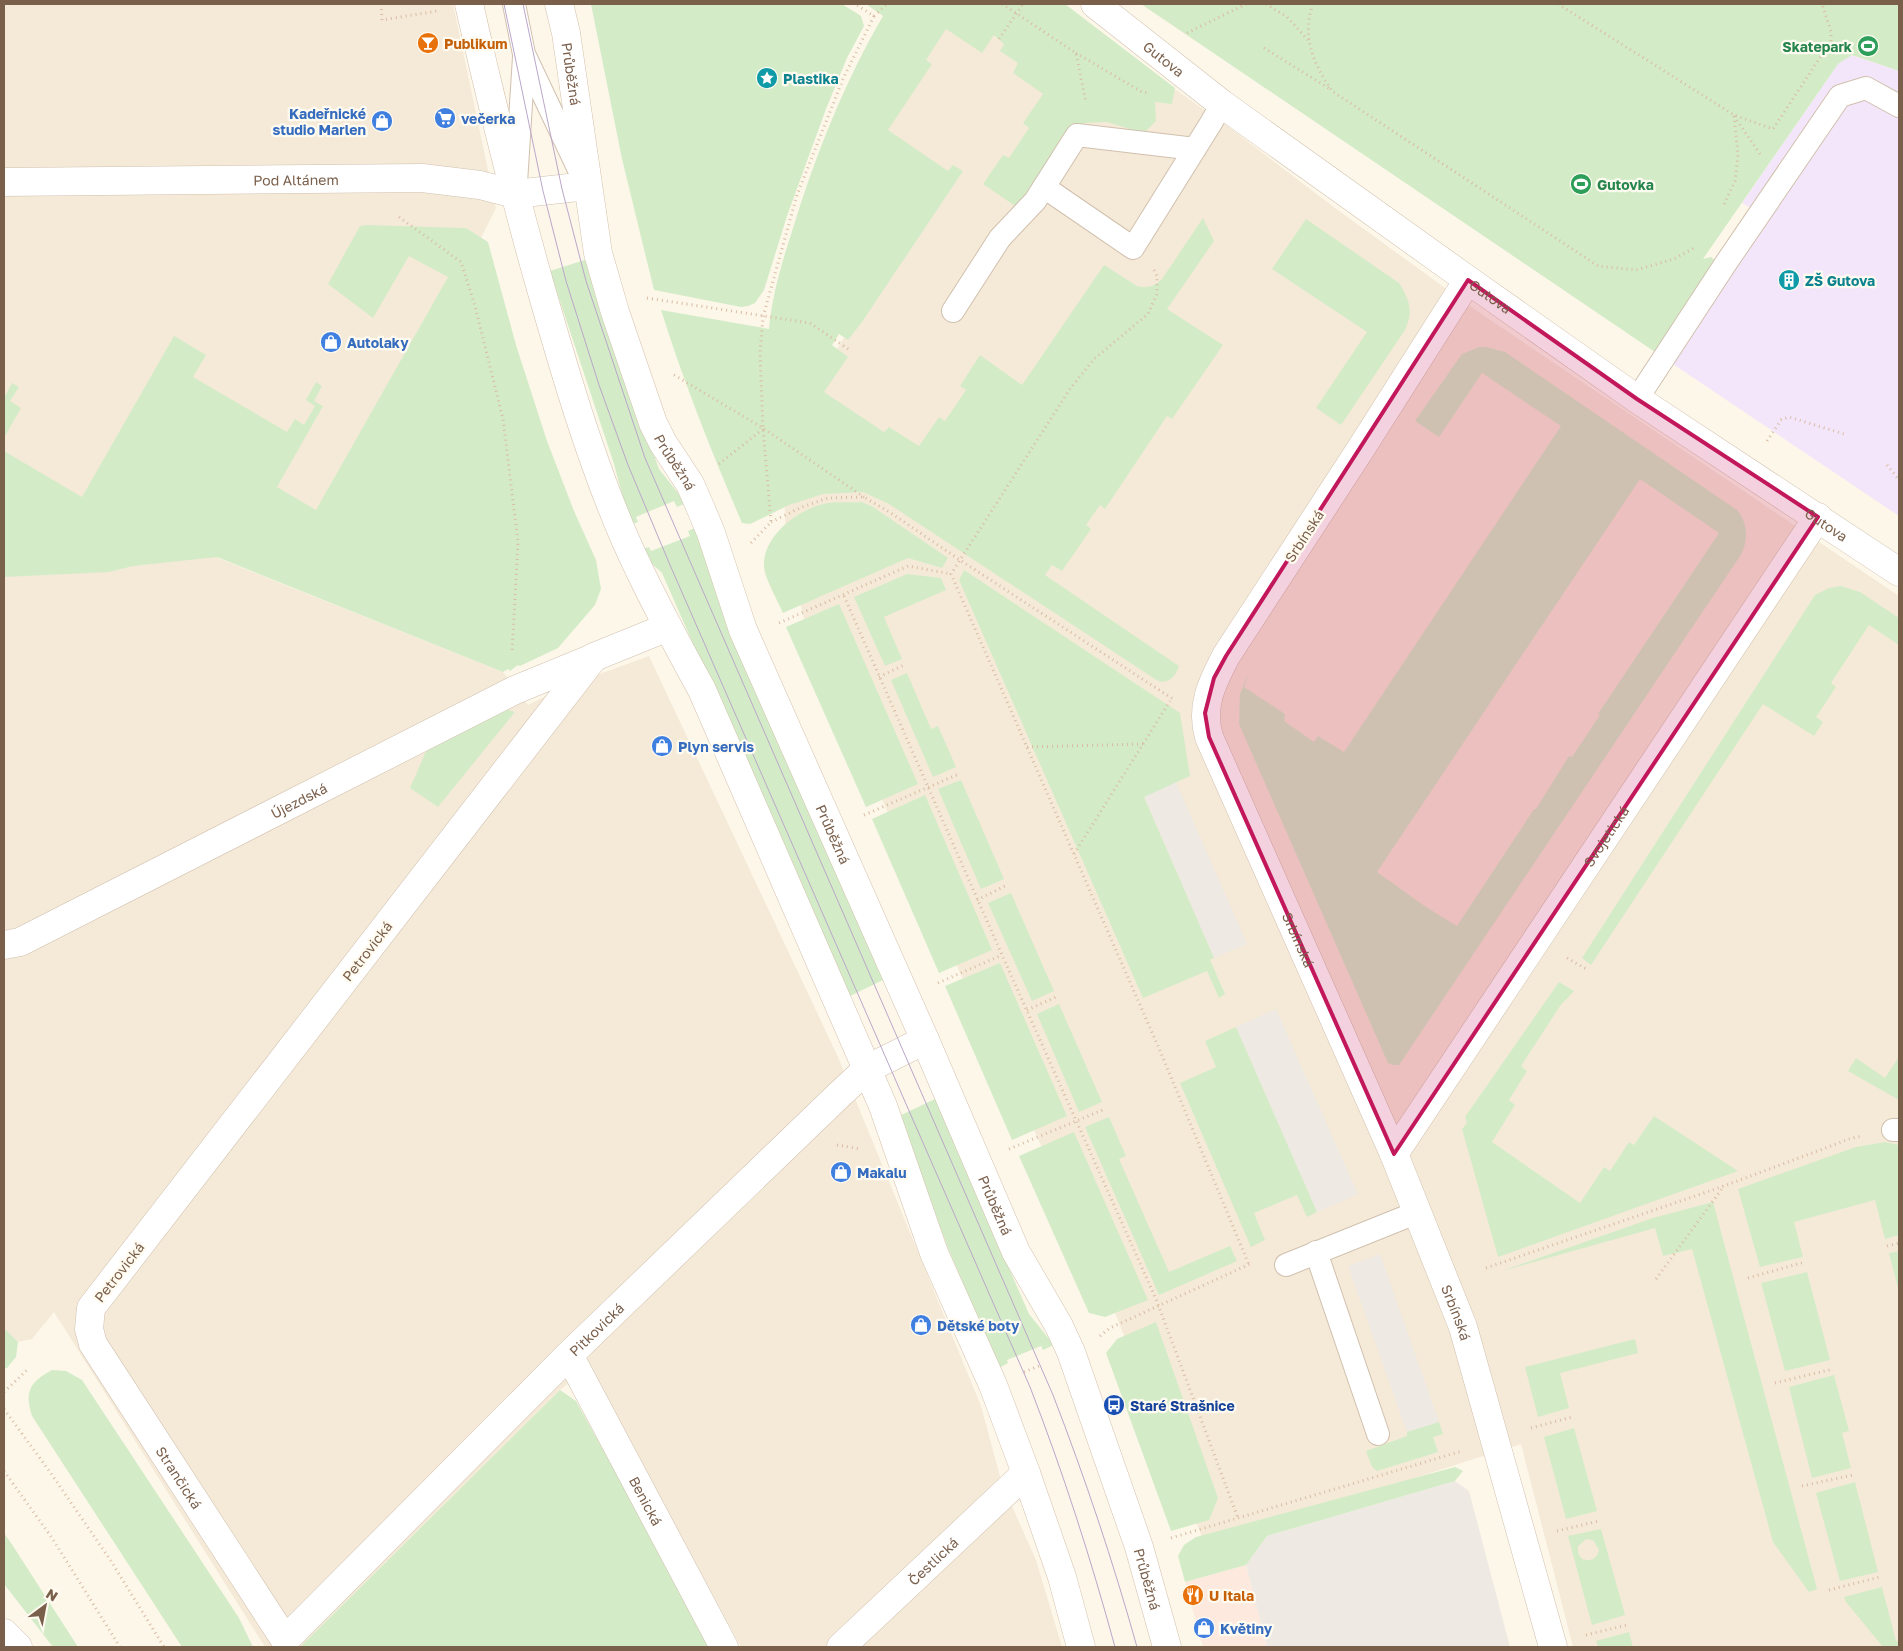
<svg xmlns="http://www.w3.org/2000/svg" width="1903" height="1651" viewBox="0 0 1903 1651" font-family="'Golos Text',sans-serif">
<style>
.residential{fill:#f5ead8}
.commercial{fill:#fde9de}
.industrial{fill:#eee9e3}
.education{fill:#f4e6fa}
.green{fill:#d3ecc7;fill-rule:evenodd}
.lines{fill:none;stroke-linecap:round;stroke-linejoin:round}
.lane-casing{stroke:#d1c0ae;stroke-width:24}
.street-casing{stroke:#d1c0ae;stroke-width:29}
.secondary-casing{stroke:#d4c1ac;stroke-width:29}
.path{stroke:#d9bca3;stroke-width:3;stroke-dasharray:1 4;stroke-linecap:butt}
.lane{stroke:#fff;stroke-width:22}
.street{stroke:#fff;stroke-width:28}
.secondary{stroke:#fff;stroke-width:28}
.tram{stroke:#bba6c9;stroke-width:1}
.marked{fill:#c2185b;fill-opacity:0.2;stroke:#c2185b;stroke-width:4;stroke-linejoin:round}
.labels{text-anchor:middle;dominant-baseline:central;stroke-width:4.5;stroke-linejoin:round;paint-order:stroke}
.food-label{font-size:14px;font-weight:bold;fill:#c56008;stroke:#fffbf1;text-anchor:start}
.leisure-label{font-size:14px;font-weight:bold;fill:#27864d;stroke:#fffbf1;text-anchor:end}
.street-label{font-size:14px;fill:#7a5f4b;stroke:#fffbf1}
.culture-label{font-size:14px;font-weight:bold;fill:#0d838f;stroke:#fffbf1;text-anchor:start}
.shop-label{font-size:14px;font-weight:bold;fill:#366cbe;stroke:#fffbf1;text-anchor:start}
.transit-label{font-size:14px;font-weight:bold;fill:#164399;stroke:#fffbf1;text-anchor:start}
</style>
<rect width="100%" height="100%" fill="#fdf7ea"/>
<g class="residential">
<path d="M4 4H453L496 208 330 539 218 558 503 672 528 705 564 687 649 656 838 1057 981 1406 1002 1484 1036 1560 1062 1647H741L589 1366 560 1390 300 1647H265L54 1312 32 1339 18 1342 4 1328Z"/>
<path d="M945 4 1082 24 1226 125 1335 208 1474 309 1899 596V1647H1573L1521 1444 1205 1545 1109 1297 1029 1119 948 947 807 632 786 542 783 461 802 406 937 186 852 131Z"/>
</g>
<path class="commercial" d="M1246 1565 1267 1647H1203L1185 1582Z"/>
<g class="industrial">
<path d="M1176 782 1247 944 1214 958 1144 796Z"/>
<path d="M1276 1009 1358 1194 1317 1212 1236 1027Z"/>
<path d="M1380 1254 1439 1422 1407 1432 1348 1266Z"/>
<path d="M1455 1481 1469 1491 1510 1647H1267L1246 1565 1267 1536Z"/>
</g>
<path class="education" d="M1851 55 1899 71V516L1655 352 1751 208 1742 203 1838 64Z"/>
<g class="green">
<path d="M591 4H842L861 16 864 26 847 58 826 109 787 216 764 290 755 303 748 306 741 307 654 290 622 159Z"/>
<path d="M866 4H1065L1175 88 1172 104 1155 102 1156 121 1146 131 1133 130 1107 122 1085 123 1071 131 1018 208 983 184 1003 155 1009 158 1029 128 1023 123 1043 94 1013 73 1018 63 1000 51 1004 44 994 35 982 53 946 29 926 60 932 64 888 130 948 171 953 165 963 171 862 322 848 340 839 334 832 345 848 357 824 392 884 432 889 427 919 446 939 417 945 421 966 390 960 386 980 355 1022 385 1104 265 1137 286C1147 289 1155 286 1162 279L1203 218 1214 241 1167 309 1223 345 1172 419 1167 416 1105 509 1100 505 1086 525 1091 529 1062 571 1052 565 1045 575 1179 666C1176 676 1169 684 1158 681L889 504 863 492 823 494 789 505 750 524 742 523C712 453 684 383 661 310L769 329C772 294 783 259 794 225 816 154 845 81 883 16Z"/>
<path d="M1141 4H1899V71L1852 55 1838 64 1703 259 1711 257 1716 261 1655 352Z"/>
<path d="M1306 219 1399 283C1409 299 1414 311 1405 330L1341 425 1316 408 1367 332 1272 269Z"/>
<path d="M366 225 466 228 488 242 516 345 547 441 574 511 596 560 601 589 595 605 558 648 520 666 518 665 510 671 508 669 503 672 217 557 133 566 109 572 4 577V451L82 497 174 336 206 355 193 377 287 432 295 419 304 425 315 406 306 400 316 382 322 386 314 401 323 406 277 487 316 510 448 277 409 256 373 318 328 284 360 226Z"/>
<path d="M591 258 628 381 659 469 686 503 677 507 674 501 636 517 638 522 630 525 614 464 550 271Z"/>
<path d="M1479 347H1486L1505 352 1737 510C1748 523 1749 541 1740 556L1399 1065H1393L1388 1063 1239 724 1240 694 1249 672 1244 687 1285 714 1284 721 1314 742 1318 736 1344 752 1561 426 1482 373 1439 437 1415 421 1462 354ZM1640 479 1719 533 1598 714 1600 715 1572 757 1569 756 1536 809H1534L1457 926 1426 907 1377 872Z"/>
<path d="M12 383 19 387 10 401 21 408 4 438V398Z"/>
<path d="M862 502 873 507 948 558 942 568 908 558 783 613C778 601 765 579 764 567 762 537 796 511 823 504 835 501 849 503 862 502Z"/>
<path d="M695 528 729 629 883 980 848 997 662 573 642 555 640 550 649 547 651 551 690 536 688 531Z"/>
<path d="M964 570 1180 713 1190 776 1144 797 1214 958 1210 960 1225 994 1219 998 1207 971 1143 998 959 580Z"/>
<path d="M907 574 941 578 946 590 884 617 902 659 885 666 854 597Z"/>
<path d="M1841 586 1860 592 1899 618V645L1869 625 1831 683 1836 687 1816 717 1823 722 1814 736 1763 704 1591 965 1582 958 1815 595 1829 588Z"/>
<path d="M839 604 918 784 866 807 786 627Z"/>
<path d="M907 673 931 729 938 726 956 767 933 777 891 680Z"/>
<path d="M503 708 515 712 438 807 410 788 430 742Z"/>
<path d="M961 780 1004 879 981 889 938 789Z"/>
<path d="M925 795 992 950 939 973 872 819Z"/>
<path d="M1011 893 1054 991 1032 1001 988 903Z"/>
<path d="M1000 963 1067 1116 1012 1140 945 986Z"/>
<path d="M1559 982 1574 991 1560 1006 1521 1066 1527 1071 1509 1100 1515 1105 1492 1142 1580 1203 1604 1167 1610 1171 1629 1142 1634 1145 1654 1116 1738 1171 1498 1257 1462 1129 1467 1123 1465 1117Z"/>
<path d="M1059 1004 1102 1102 1079 1112 1037 1014Z"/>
<path d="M1236 1027 1317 1212 1307 1217 1297 1195 1254 1213 1265 1240 1251 1247 1180 1083 1216 1067 1205 1041Z"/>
<path d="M1899 1057V1100L1848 1071 1856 1058 1885 1078Z"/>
<path d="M935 1099 1029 1314 1054 1345 1043 1350 1041 1346 1007 1360 1008 1363 999 1368 948 1248 899 1116Z"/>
<path d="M1109 1117 1126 1156 1119 1159 1169 1272 1230 1246 1237 1261 1159 1295 1085 1127Z"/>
<path d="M1074 1132 1148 1300 1105 1317 1089 1313 1019 1156Z"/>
<path d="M1885 1142 1899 1145V1235L1885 1239 1875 1200 1794 1222 1803 1257 1760 1267 1738 1189 1856 1147Z"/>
<path d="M1713 1202 1817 1589 1809 1592 1773 1542 1692 1249 1663 1256 1655 1228 1502 1271 1653 1218Z"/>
<path d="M1899 1251V1292L1889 1253Z"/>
<path d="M1807 1272 1830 1360 1785 1371 1761 1283Z"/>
<path d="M1156 1322 1218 1498 1209 1520 1171 1531 1106 1353 1117 1339Z"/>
<path d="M4 1328 18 1342 16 1357 7 1368H4Z"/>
<path d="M1635 1339 1638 1353 1560 1373 1569 1408 1538 1417 1525 1367Z"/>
<path d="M52 1370 66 1371 82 1380 239 1618 253 1647H182L32 1416C24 1391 30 1382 52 1370Z"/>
<path d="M1834 1375 1849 1431 1842 1433 1851 1468 1812 1478 1789 1387Z"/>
<path d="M560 1390 576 1401 712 1647H300Z"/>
<path d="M1439 1422 1443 1434 1433 1437 1438 1452 1377 1471 1372 1467 1366 1451 1407 1436V1432Z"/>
<path d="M1574 1428 1597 1511 1566 1519 1544 1437Z"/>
<path d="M1455 1467 1463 1471 1455 1481 1267 1536 1246 1565 1185 1582 1178 1556 1184 1545 1196 1537Z"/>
<path d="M1855 1482 1878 1572 1840 1581 1816 1493Z"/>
<path d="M1601 1529 1625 1615 1592 1625 1568 1536ZM1586 1539 1593 1540 1599 1550C1597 1559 1590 1562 1582 1559L1578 1553V1546Z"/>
<path d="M4 1533 13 1546 78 1647H53L4 1584Z"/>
<path d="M1882 1587 1896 1641 1899 1642V1647H1883L1846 1602 1844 1597Z"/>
<path d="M1629 1632 1633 1647H1598L1596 1641Z"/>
</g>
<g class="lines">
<g class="lane-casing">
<g id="lane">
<path d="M514 4 524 54 581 174"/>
<path d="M1195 149 1077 135 1044 187 1133 248 1211 123 1222 104"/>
<path d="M516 183 524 57"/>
<path d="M953 311 1000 238 1035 201 1044 187"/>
<path d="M1637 399 1726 263 1840 96 1866 88 1899 106"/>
<path d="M1893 1130H1899"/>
<path d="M1316 1252 1378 1434"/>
<path d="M1286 1265 1418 1212"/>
</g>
</g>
<g class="street-casing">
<g id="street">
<path id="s1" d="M1095 4 1222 104 1468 280 1637 399 1899 572"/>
<path id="s2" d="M4 182 422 178 480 185 515 194 587 186"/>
<path id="s3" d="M1468 280 1360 450 1226 656C1212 683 1200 706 1209 737L1394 1154 1463 1327 1553 1647"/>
<path id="s4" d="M668 627 594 657 91 1308 89 1329 93 1344 285 1640 569 1355 839 1095 867 1069 925 1040"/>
<path id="s5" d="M4 945 20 942 515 690 593 658"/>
<path id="s6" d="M1394 1154 1818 517"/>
<path id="s7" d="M569 1355 724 1647"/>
<path d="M4 1633 18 1647"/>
<path id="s8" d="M841 1647 1026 1473"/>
</g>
</g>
<g class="secondary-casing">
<g id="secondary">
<path d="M469 4C490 97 513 190 539 282 564 369 589 456 625 539 648 591 675 641 702 690L883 1106 934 1253 993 1385 1026 1473 1062 1577 1081 1647"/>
<path id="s9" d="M559 4 566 33 598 253 615 312 653 423 663 443 690 484 701 509 711 533 743 630 925 1040 1016 1252 1059 1326 1071 1352 1139 1547 1167 1647"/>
</g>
</g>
<g class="path">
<path d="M381 4 382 20 437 11"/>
<path d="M1002 4 1076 53 1086 103"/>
<path d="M1266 4 1287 17 1308 40"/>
<path d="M1313 4C1301 36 1314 65 1332 91L1598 266 1636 270 1674 259 1696 247"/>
<path d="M1558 4 1734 115 1773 129 1831 41V31L1822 4"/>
<path d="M874 16 887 4"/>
<path d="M1187 33 1246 4"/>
<path d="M999 39 1023 4"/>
<path d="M1264 48 1330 89"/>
<path d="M1076 53 1142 92 1150 93"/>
<path d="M1734 116 1760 154"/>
<path d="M1724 204 1735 181 1738 155 1734 115"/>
<path d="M399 217 461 262 475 306 503 419 518 542 512 653"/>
<path d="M1154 270 1157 276V294L1148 314 1094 359 1070 389 951 574 1158 1046 1249 1265"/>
<path d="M647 298 810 323 851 351"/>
<path d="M674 375 763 428 864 497"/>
<path d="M1767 441 1781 420 1789 417 1844 434"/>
<path d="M719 464 763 429"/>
<path d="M1887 465 1899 480"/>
<path d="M771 522 802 507 828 498 864 497 891 513 960 560 1173 699"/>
<path d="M751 543 771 522 763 428 760 353 763 317 797 195 843 79 874 16 855 4"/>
<path d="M844 596 1002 955 1156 1299 1238 1518"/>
<path d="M779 623 908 566 951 574"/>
<path d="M879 677 904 665"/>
<path d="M1027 747 1143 744"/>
<path d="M864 815 959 774"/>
<path d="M1074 854 1170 701"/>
<path d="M977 900 1007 885"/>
<path d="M1567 958 1588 970"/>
<path d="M938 983 1002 955"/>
<path d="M1027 1010 1056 997"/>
<path d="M837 1145 861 1149"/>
<path d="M1009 1149 1105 1109"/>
<path d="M1887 1246 1899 1243"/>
<path d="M1486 1268 1724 1186 1852 1138 1863 1136"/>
<path d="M1748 1278 1805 1262"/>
<path d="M1656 1279 1724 1186"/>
<path d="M1100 1336 1110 1328 1250 1264"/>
<path d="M1024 1372 1039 1366"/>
<path d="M1775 1383 1833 1369"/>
<path d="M4 1392 27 1370"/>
<path d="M4 1409 50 1472 111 1561 164 1647"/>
<path d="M1531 1428 1572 1417"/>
<path d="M4 1471 52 1538 120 1647"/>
<path d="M1802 1486 1853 1475"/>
<path d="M1557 1531 1599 1521"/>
<path d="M1171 1538 1462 1451"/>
<path d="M1829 1590 1880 1577"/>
<path d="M1586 1635 1627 1625"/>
</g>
<use href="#lane" class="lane"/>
<use href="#street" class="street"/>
<use href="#secondary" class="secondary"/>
<g class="tram">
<path d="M504 4 543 191 566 281 599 385 628 465 670 565 1030 1387C1063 1472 1091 1559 1115 1647"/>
<path d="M523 4 562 189 586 281 645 458 1053 1395C1085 1478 1113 1561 1137 1647"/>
</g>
</g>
<path class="marked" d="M1468 280 1637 399 1818 517 1394 1154 1209 737 1205 713 1214 678 1226 656Z"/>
<defs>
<g id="bar-disc" transform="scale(1.125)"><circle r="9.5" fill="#e8710a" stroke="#fffbf1"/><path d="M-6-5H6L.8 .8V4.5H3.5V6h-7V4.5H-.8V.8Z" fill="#fff"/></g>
<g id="stadium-disc" transform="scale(1.125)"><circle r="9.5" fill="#2e9e5b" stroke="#fffbf1"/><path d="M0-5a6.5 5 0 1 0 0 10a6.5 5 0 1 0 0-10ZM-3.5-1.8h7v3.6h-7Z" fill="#fff"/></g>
<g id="sight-disc" transform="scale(1.125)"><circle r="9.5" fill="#0f9aa8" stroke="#fffbf1"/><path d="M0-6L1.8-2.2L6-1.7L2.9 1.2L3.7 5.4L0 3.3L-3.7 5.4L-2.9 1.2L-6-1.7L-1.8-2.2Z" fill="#fff"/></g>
<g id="supermarket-disc" transform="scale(1.125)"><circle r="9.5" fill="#3f7fe0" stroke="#fffbf1"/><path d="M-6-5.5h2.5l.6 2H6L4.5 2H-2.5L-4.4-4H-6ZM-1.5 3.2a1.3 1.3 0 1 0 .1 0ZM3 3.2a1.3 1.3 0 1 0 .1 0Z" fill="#fff"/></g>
<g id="shop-disc" transform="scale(1.125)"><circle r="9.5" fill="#3f7fe0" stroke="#fffbf1"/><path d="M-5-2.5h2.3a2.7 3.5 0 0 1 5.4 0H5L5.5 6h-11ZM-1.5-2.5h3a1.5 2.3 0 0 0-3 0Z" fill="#fff"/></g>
<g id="building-disc" transform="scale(1.125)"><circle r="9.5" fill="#0f9aa8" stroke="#fffbf1"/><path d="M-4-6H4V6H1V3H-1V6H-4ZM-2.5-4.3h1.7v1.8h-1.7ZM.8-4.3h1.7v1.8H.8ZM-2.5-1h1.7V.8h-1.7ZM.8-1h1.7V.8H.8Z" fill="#fff"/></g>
<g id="bus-disc" transform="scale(1.125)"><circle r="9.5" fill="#1a4fb4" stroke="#fffbf1"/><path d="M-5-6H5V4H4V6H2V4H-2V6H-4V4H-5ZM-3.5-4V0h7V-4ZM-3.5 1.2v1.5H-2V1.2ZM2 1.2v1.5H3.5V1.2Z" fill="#fff"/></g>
<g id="restaurant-disc" transform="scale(1.125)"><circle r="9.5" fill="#e8710a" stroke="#fffbf1"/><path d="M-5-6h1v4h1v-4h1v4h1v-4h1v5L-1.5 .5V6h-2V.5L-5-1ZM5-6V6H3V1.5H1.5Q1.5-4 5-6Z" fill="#fff"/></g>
</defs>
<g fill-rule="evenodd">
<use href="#bar-disc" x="428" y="43"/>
<use href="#stadium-disc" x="1868" y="46"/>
<use href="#sight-disc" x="767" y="78"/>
<use href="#supermarket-disc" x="445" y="118"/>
<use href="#shop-disc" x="382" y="121"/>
<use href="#stadium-disc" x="1581" y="184"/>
<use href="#building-disc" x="1789" y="280"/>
<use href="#shop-disc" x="331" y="342"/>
<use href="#shop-disc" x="662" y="746"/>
<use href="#shop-disc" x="841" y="1172"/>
<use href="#shop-disc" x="921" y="1325"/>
<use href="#bus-disc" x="1114" y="1405"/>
<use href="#restaurant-disc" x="1193" y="1595"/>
<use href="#shop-disc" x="1204" y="1628"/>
</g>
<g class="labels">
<g class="food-label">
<text x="444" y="43">Publikum</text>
<text x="1209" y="1595">U Itala</text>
</g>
<g class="leisure-label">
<text x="1852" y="46">Skatepark</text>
<text x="1597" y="184" text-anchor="start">Gutovka</text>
</g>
<g class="street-label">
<text stroke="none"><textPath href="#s1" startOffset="88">Gutova</textPath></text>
<text stroke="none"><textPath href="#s9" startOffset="71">Průběžná</textPath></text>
<text stroke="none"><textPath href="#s2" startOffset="292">Pod Altánem</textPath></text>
<text stroke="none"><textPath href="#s1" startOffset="492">Gutova</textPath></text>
<text stroke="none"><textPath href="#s9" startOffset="476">Průběžná</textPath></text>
<text stroke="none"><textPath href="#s1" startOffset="898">Gutova</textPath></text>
<text transform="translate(1304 536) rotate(-57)">Srbínská</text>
<text stroke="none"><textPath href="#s5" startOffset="329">Újezdská</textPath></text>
<text stroke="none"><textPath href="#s9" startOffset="881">Průběžná</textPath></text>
<text stroke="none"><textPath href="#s6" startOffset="382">Svojetická</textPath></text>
<text stroke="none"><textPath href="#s3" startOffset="754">Srbínská</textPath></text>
<text transform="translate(367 951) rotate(-52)">Petrovická</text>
<text stroke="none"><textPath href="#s9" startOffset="1286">Průběžná</textPath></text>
<text transform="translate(119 1272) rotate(-52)">Petrovická</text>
<text stroke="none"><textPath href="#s3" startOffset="1159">Srbínská</textPath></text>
<text stroke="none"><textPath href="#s4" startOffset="1732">Pitkovická</textPath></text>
<text stroke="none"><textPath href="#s4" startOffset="1098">Strančická</textPath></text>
<text stroke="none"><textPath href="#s7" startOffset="165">Benická</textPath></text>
<text stroke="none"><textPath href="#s8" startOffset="126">Čestlická</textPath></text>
<text stroke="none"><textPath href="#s9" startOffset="1691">Průběžná</textPath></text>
</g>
<g class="culture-label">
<text x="783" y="78">Plastika</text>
<text x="1805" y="280">ZŠ Gutova</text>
</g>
<g class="shop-label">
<text x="366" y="113" text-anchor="end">Kadeřnické<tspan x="366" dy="16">studio Marlen</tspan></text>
<text x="461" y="118">večerka</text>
<text x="347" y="342">Autolaky</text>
<text x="678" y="746">Plyn servis</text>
<text x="857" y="1172">Makalu</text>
<text x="937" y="1325">Dětské boty</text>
<text x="1220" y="1628">Květiny</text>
</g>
<g class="transit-label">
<text x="1130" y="1405">Staré Strašnice</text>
</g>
</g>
<rect width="1903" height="1651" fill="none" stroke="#7a5f4b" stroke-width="10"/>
<g transform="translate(45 1606) rotate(32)" stroke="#fffbf1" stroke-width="4" paint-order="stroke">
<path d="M0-4L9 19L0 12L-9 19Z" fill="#7a5f4b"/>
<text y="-8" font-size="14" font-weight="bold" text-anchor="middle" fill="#7a5f4b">N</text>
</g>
</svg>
